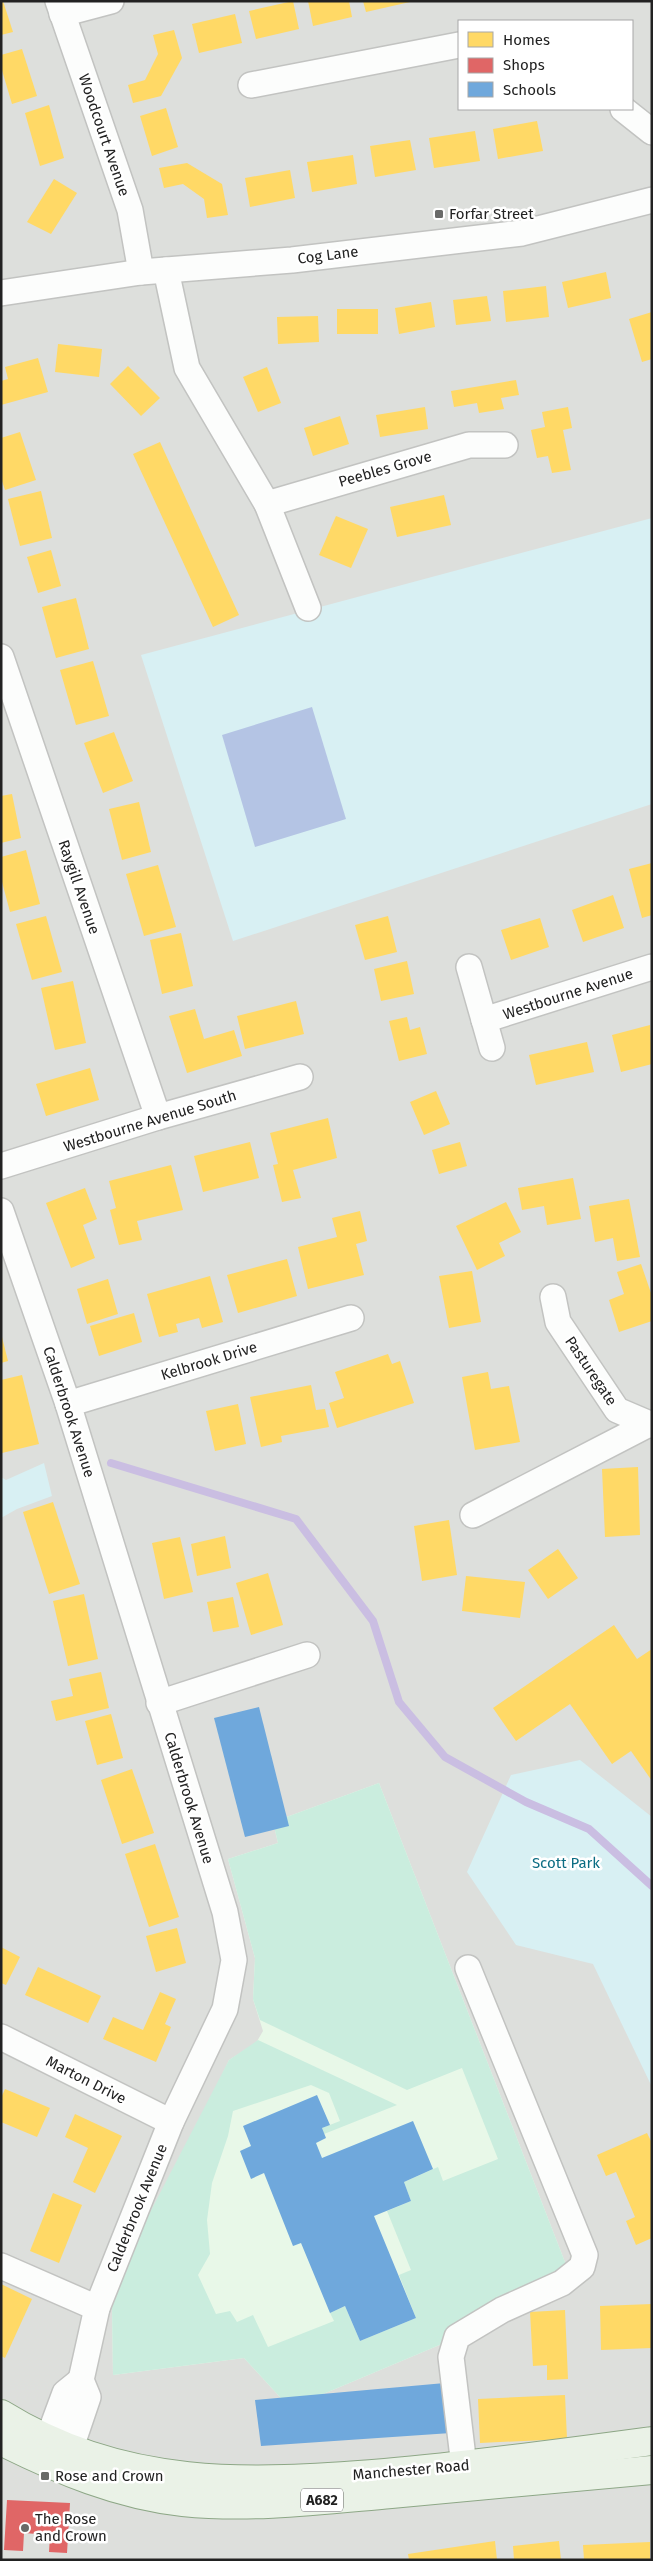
<svg xmlns="http://www.w3.org/2000/svg" width="653" height="2561" viewBox="0 0 653 2561" font-family="'Fira Sans',sans-serif">
<style>
.residential{fill:#dddfdc;fill-rule:evenodd}
.education{fill:#e8f8e8}
.grass{fill:#caedde}
.park{fill:#d8f0f3}
.pitch{fill:#b4c4e4}
.homes{fill:#ffd966}
.shops{fill:#e06666}
.schools{fill:#6fa8dc}
.lines{fill:none;stroke-linecap:round;stroke-linejoin:round}
.stream{stroke:#cabee2;stroke-width:8}
.minor-casing{stroke:#c2c3c1;stroke-width:28}
.major-casing{stroke:#8da786;stroke-width:30}
.minor{stroke:#fcfdfc;stroke-width:25}
.major{stroke:#eaf2e7;stroke-width:28}
.poi-dot{fill:#696a68;stroke:#fff;stroke-width:2}
.labels{text-anchor:middle;dominant-baseline:central;stroke-width:5;stroke-linejoin:round;paint-order:stroke}
.shield{fill:#fff;stroke:#646464;stroke-width:1}
.shield-label{font-size:14px;font-weight:bold;fill:#222}
.street-label{font-size:15px;fill:#222;stroke:#fff}
.poi-label{font-size:15px;fill:#222;stroke:#fff;text-anchor:start}
.park-label{font-size:15px;fill:#0c6d83;stroke:#fff}
</style>
<rect width="100%" height="100%" fill="#ecf0ea"/>
<path class="residential" d="M1 1H652V2560H1ZM459 21H632V109H459Z"/>
<path class="education" d="M379 1783 575 2288 290 2408 244 2358 113 2375 112 2308 229 2060 256 2043 263 2031 253 1999 255 1958 228 1859 278 1843 273 1822Z"/>
<path class="grass" d="M379 1783 575 2288 290 2408 244 2358 113 2375 112 2308 130 2251 229 2060 258 2040 397 2105 324 2134 322 2128 340 2121 329 2093 311 2085 233 2111 228 2136 212 2183 207 2220 210 2254 198 2275 216 2314 230 2311 237 2322 253 2315 268 2347 334 2321 330 2313 345 2306 360 2341 416 2318 399 2275 411 2270 387 2211 411 2201 404 2182 438 2167 443 2181 498 2159 462 2068 407 2090 260 2020 253 1999 255 1958 228 1859 278 1843 273 1822Z"/>
<g class="park">
<path d="M652 518V804L233 941 141 655Z"/>
<path d="M44 1463 52 1496 17 1509 1 1518V1477L6 1480Z"/>
<path d="M580 1760 652 1817V2087L593 1964 516 1945 467 1872 511 1775Z"/>
</g>
<path class="pitch" d="M312 707 346 819 255 847 222 735Z"/>
<g class="homes">
<path d="M1 1H3L13 32 1 35Z"/>
<path d="M293 1 299 29 256 39 249 11Z"/>
<path d="M308 1H349L352 17 313 26Z"/>
<path d="M363 1H410V2L366 12Z"/>
<path d="M235 14 242 43 199 53 192 24Z"/>
<path d="M174 30 182 58 161 96 133 103 128 85 145 80 158 54 153 35Z"/>
<path d="M22 49 37 96 12 104 1 67V55Z"/>
<path d="M49 105 64 158 40 166 25 113Z"/>
<path d="M166 108 178 147 152 156 140 116Z"/>
<path d="M537 121 543 151 498 159 493 129Z"/>
<path d="M475 131 480 161 434 168 429 138Z"/>
<path d="M410 140 416 170 375 177 370 146Z"/>
<path d="M353 155 357 184 312 192 307 162Z"/>
<path d="M187 163 222 184 228 215 207 218 204 199 183 184 164 188 159 168Z"/>
<path d="M290 170 295 198 250 207 245 178Z"/>
<path d="M54 179 77 193 51 234 27 222Z"/>
<path d="M606 272 611 298 568 308 562 282Z"/>
<path d="M546 286 549 317 506 322 503 291Z"/>
<path d="M487 296 491 321 456 325 453 300Z"/>
<path d="M431 302 435 327 399 334 395 308Z"/>
<rect x="337" y="309" width="41" height="25"/>
<path d="M652 312V359L642 362 629 319Z"/>
<path d="M318 316 319 342 278 344 277 317Z"/>
<path d="M58 344 102 349 99 377 55 372Z"/>
<path d="M38 358 48 392 1 405V381L8 379 5 367Z"/>
<path d="M128 366 160 398 141 416 110 384Z"/>
<path d="M267 367 281 403 258 412 243 377Z"/>
<path d="M516 380 519 395 501 398 504 409 479 413 477 403 454 407 451 391Z"/>
<path d="M425 407 428 429 380 437 376 415Z"/>
<path d="M568 407 572 428 563 430 571 470 552 473 548 456 537 458 531 430 545 427 542 412Z"/>
<path d="M340 416 349 444 313 456 304 428Z"/>
<path d="M20 432 36 480 5 490 1 478V438Z"/>
<path d="M160 442 239 615 213 627 133 454Z"/>
<path d="M41 491 52 538 20 546 8 499Z"/>
<path d="M444 495 451 525 397 537 390 507Z"/>
<path d="M336 516 368 529 351 568 319 555Z"/>
<path d="M51 550 61 586 38 593 27 557Z"/>
<path d="M76 598 89 649 56 658 42 607Z"/>
<path d="M93 661 109 716 76 725 60 670Z"/>
<path d="M114 732 133 781 103 793 84 743Z"/>
<path d="M12 794 21 838 1 843V796Z"/>
<path d="M139 802 151 852 122 860 109 809Z"/>
<path d="M26 850 40 904 10 912 1 878V857Z"/>
<path d="M652 863V915L642 918 629 869Z"/>
<path d="M158 865 176 927 144 936 126 874Z"/>
<path d="M613 895 624 928 583 942 572 910Z"/>
<path d="M46 916 62 972 32 980 16 924Z"/>
<path d="M388 916 397 952 365 960 355 925Z"/>
<path d="M540 918 549 947 511 960 501 930Z"/>
<path d="M181 933 193 986 162 994 150 940Z"/>
<path d="M407 961 414 994 381 1001 374 969Z"/>
<path d="M73 981 86 1043 55 1050 41 988Z"/>
<path d="M296 1001 304 1034 245 1049 237 1016Z"/>
<path d="M195 1009 204 1039 234 1030 242 1056 187 1073 169 1016Z"/>
<path d="M407 1017 410 1030 420 1027 427 1054 399 1061 389 1021Z"/>
<path d="M650 1025 652 1064 621 1072 612 1035Z"/>
<path d="M587 1042 594 1072 536 1085 529 1055Z"/>
<path d="M90 1068 99 1100 46 1116 36 1084Z"/>
<path d="M436 1091 450 1124 424 1135 410 1102Z"/>
<path d="M328 1118 337 1158 293 1170 301 1198 282 1202 273 1165 278 1164 270 1133Z"/>
<path d="M250 1142 259 1178 203 1192 194 1156Z"/>
<path d="M460 1142 467 1166 439 1174 432 1150Z"/>
<path d="M171 1165 183 1210 137 1221 142 1240 119 1245 110 1210 116 1208 109 1181Z"/>
<path d="M573 1178 581 1219 547 1225 544 1206 522 1210 518 1188Z"/>
<path d="M85 1188 97 1219 83 1225 95 1258 71 1268 46 1203Z"/>
<path d="M629 1199 640 1257 617 1261 613 1238 595 1242 589 1206Z"/>
<path d="M506 1202 521 1232 499 1243 505 1256 477 1270 456 1226Z"/>
<path d="M360 1211 367 1241 356 1244 364 1275 308 1289 298 1247 337 1237 332 1218Z"/>
<path d="M287 1259 297 1296 238 1313 227 1275Z"/>
<path d="M641 1264 652 1296V1321L619 1332 609 1300 624 1294 617 1272Z"/>
<path d="M472 1271 481 1322 449 1328 439 1276Z"/>
<path d="M210 1276 223 1322 202 1328 199 1318 176 1324 178 1332 159 1337 147 1294Z"/>
<path d="M108 1279 118 1314 87 1324 77 1289Z"/>
<path d="M134 1313 142 1342 99 1356 90 1326Z"/>
<path d="M2 1337 8 1361 1 1363V1338Z"/>
<path d="M388 1354 392 1364 400 1361 414 1403 337 1428 329 1403 344 1398 335 1372Z"/>
<path d="M488 1372 491 1389 509 1386 520 1442 475 1450 462 1377Z"/>
<path d="M22 1375 39 1444 2 1453 1 1380Z"/>
<path d="M311 1385 316 1410 325 1409 329 1427 281 1436 282 1442 261 1447 250 1397Z"/>
<path d="M238 1404 246 1444 215 1451 206 1411Z"/>
<path d="M638 1467 640 1535 605 1537 602 1469Z"/>
<path d="M53 1502 80 1584 49 1594 23 1512Z"/>
<path d="M449 1520 457 1575 422 1581 414 1526Z"/>
<path d="M225 1536 231 1568 197 1576 191 1544Z"/>
<path d="M180 1537 193 1592 164 1599 152 1543Z"/>
<path d="M558 1549 578 1578 548 1599 528 1570Z"/>
<path d="M268 1573 283 1625 251 1635 236 1583Z"/>
<path d="M466 1576 525 1582 520 1618 462 1611Z"/>
<path d="M84 1594 98 1659 68 1666 53 1601Z"/>
<path d="M233 1597 239 1627 213 1632 207 1602Z"/>
<path d="M614 1625 637 1659 652 1649V1781L631 1751 612 1764 570 1704 516 1741 493 1708Z"/>
<path d="M101 1672 109 1708 56 1721 51 1701 73 1696 69 1679Z"/>
<path d="M111 1714 123 1758 97 1765 85 1721Z"/>
<path d="M132 1769 154 1833 122 1844 101 1780Z"/>
<path d="M155 1844 179 1917 149 1927 125 1854Z"/>
<path d="M177 1928 186 1963 156 1972 146 1936Z"/>
<path d="M1 1947 20 1957 6 1985 1 1983Z"/>
<path d="M38 1967 101 1996 88 2023 25 1995Z"/>
<path d="M160 1992 176 1999 165 2024 171 2027 156 2062 103 2039 113 2017 143 2030Z"/>
<path d="M5 2089 50 2108 37 2137 1 2122V2098Z"/>
<path d="M75 2114 122 2136 95 2193 73 2182 88 2148 65 2137Z"/>
<path d="M647 2133 652 2143V2238L636 2245 626 2221 635 2217 616 2172 606 2176 597 2155Z"/>
<path d="M53 2193 82 2205 59 2263 30 2251Z"/>
<path d="M1 2284 32 2299 5 2358 1 2356Z"/>
<path d="M652 2304V2348L601 2350 600 2306Z"/>
<path d="M565 2310 568 2379 547 2380V2365L533 2366 530 2312Z"/>
<path d="M565 2395 567 2439 480 2443 478 2399Z"/>
<path d="M495 2541 497 2560H409L408 2554Z"/>
<path d="M559 2541 561 2560H514L513 2546Z"/>
<path d="M650 2542V2560H584L583 2545Z"/>
</g>
<path class="shops" d="M7 2500 70 2503 67 2553 49 2552 50 2535 24 2533 23 2551 4 2550Z"/>
<g class="schools">
<path d="M259 1707 289 1826 245 1837 214 1718Z"/>
<path d="M317 2095 330 2125 322 2128 326 2138 316 2143 322 2158 413 2121 433 2169 404 2182 411 2201 374 2216 416 2318 360 2341 345 2306 330 2313 301 2243 293 2246 264 2173 251 2179 240 2151 251 2146 243 2126Z"/>
<path d="M445 2383 451 2433 261 2446 255 2400Z"/>
</g>
<g class="lines">
<path class="stream" d="M111 1463 296 1519 373 1621 399 1702 445 1757 526 1802 589 1829 652 1886"/>
<g class="minor-casing">
<g id="minor">
<path d="M58 1 130 210 141 272"/>
<path d="M62 14 111 1"/>
<path d="M251 85 459 45"/>
<path d="M623 109 652 132"/>
<path d="M166 270 187 368 267 504 308 608"/>
<path d="M1 293 141 272 292 260 522 233 652 200"/>
<path d="M267 504 469 445H505"/>
<path d="M1 657 158 1117"/>
<path d="M469 967 492 1048"/>
<path d="M484 1020 652 967"/>
<path d="M1 1166 158 1117 300 1077"/>
<path d="M1 1211 68 1404 225 1912 234 1960 225 2009 171 2122 97 2308 81 2380 88 2397 64 2468"/>
<path d="M553 1297 558 1322 617 1410 652 1425"/>
<path d="M68 1404 351 1318"/>
<path d="M473 1515 649 1424"/>
<path d="M159 1703 307 1655"/>
<path d="M1 2037 171 2122"/>
<path d="M1 2266 97 2308"/>
<path d="M41 2458 65 2393 81 2380"/>
<path d="M464 2466 451 2357 457 2337 502 2310 562 2283 582 2267 585 2255 468 1968"/>
</g>
</g>
<g class="major-casing">
<g id="major">
<path d="M1 2414C123 2490 249 2484 385 2473 475 2465 563 2453 652 2441"/>
<path d="M1 2441C59 2470 119 2495 183 2502 253 2509 323 2500 391 2494 478 2486 565 2478 652 2470"/>
</g>
</g>
<use href="#minor" class="minor"/>
<use href="#major" class="major"/>
</g>
<g class="poi-dot">
<rect x="434" y="209" width="10" height="10" rx="2.5"/>
<rect x="40" y="2471" width="10" height="10" rx="2.5"/>
<circle cx="25" cy="2528" r="5"/>
</g>
<g class="labels">
<rect class="shield" x="301" y="2488.5" width="42" height="23" rx="4"/>
<g class="shield-label">
<text x="322" y="2500">A682</text>
</g>
<g class="street-label">
<text transform="translate(104 135) rotate(71)">Woodcourt Avenue</text>
<text transform="translate(328 255) rotate(-7)">Cog Lane</text>
<text transform="translate(385 469) rotate(-16)">Peebles Grove</text>
<text transform="translate(79 887) rotate(71)">Raygill Avenue</text>
<text transform="translate(568 994) rotate(-18)">Westbourne Avenue</text>
<text transform="translate(150 1121) rotate(-17)">Westbourne Avenue South</text>
<text transform="translate(209 1361) rotate(-17)">Kelbrook Drive</text>
<text transform="translate(591 1371) rotate(56)">Pasturegate</text>
<text transform="translate(69 1412) rotate(72)">Calderbrook Avenue</text>
<text transform="translate(189 1798) rotate(73)">Calderbrook Avenue</text>
<text transform="translate(86 2080) rotate(27)">Marton Drive</text>
<text transform="translate(137 2208) rotate(-68)">Calderbrook Avenue</text>
<text transform="translate(411 2470) rotate(-5)">Manchester Road</text>
</g>
<g class="poi-label">
<text x="449" y="214">Forfar Street</text>
<text x="55" y="2476">Rose and Crown</text>
<text x="35" y="2519">The Rose<tspan x="35" dy="17">and Crown</tspan></text>
</g>
<g class="park-label">
<text x="566" y="1863">Scott Park</text>
</g>
</g>
<rect width="653" height="2561" fill="none" stroke="#222222" stroke-width="5"/>
<rect x="458" y="20" width="175" height="90" fill="#ffffff" stroke="#a7a7a7"/>
<rect x="468" y="32" width="25" height="15" fill="#ffd966" stroke="#a7a7a7"/>
<text x="503" y="45" font-size="15" fill="#222222">Homes</text>
<rect x="468" y="58" width="25" height="15" fill="#e06666" stroke="#a7a7a7"/>
<text x="503" y="70" font-size="15" fill="#222222">Shops</text>
<rect x="468" y="82" width="25" height="15" fill="#6fa8dc" stroke="#a7a7a7"/>
<text x="503" y="95" font-size="15" fill="#222222">Schools</text>
</svg>
